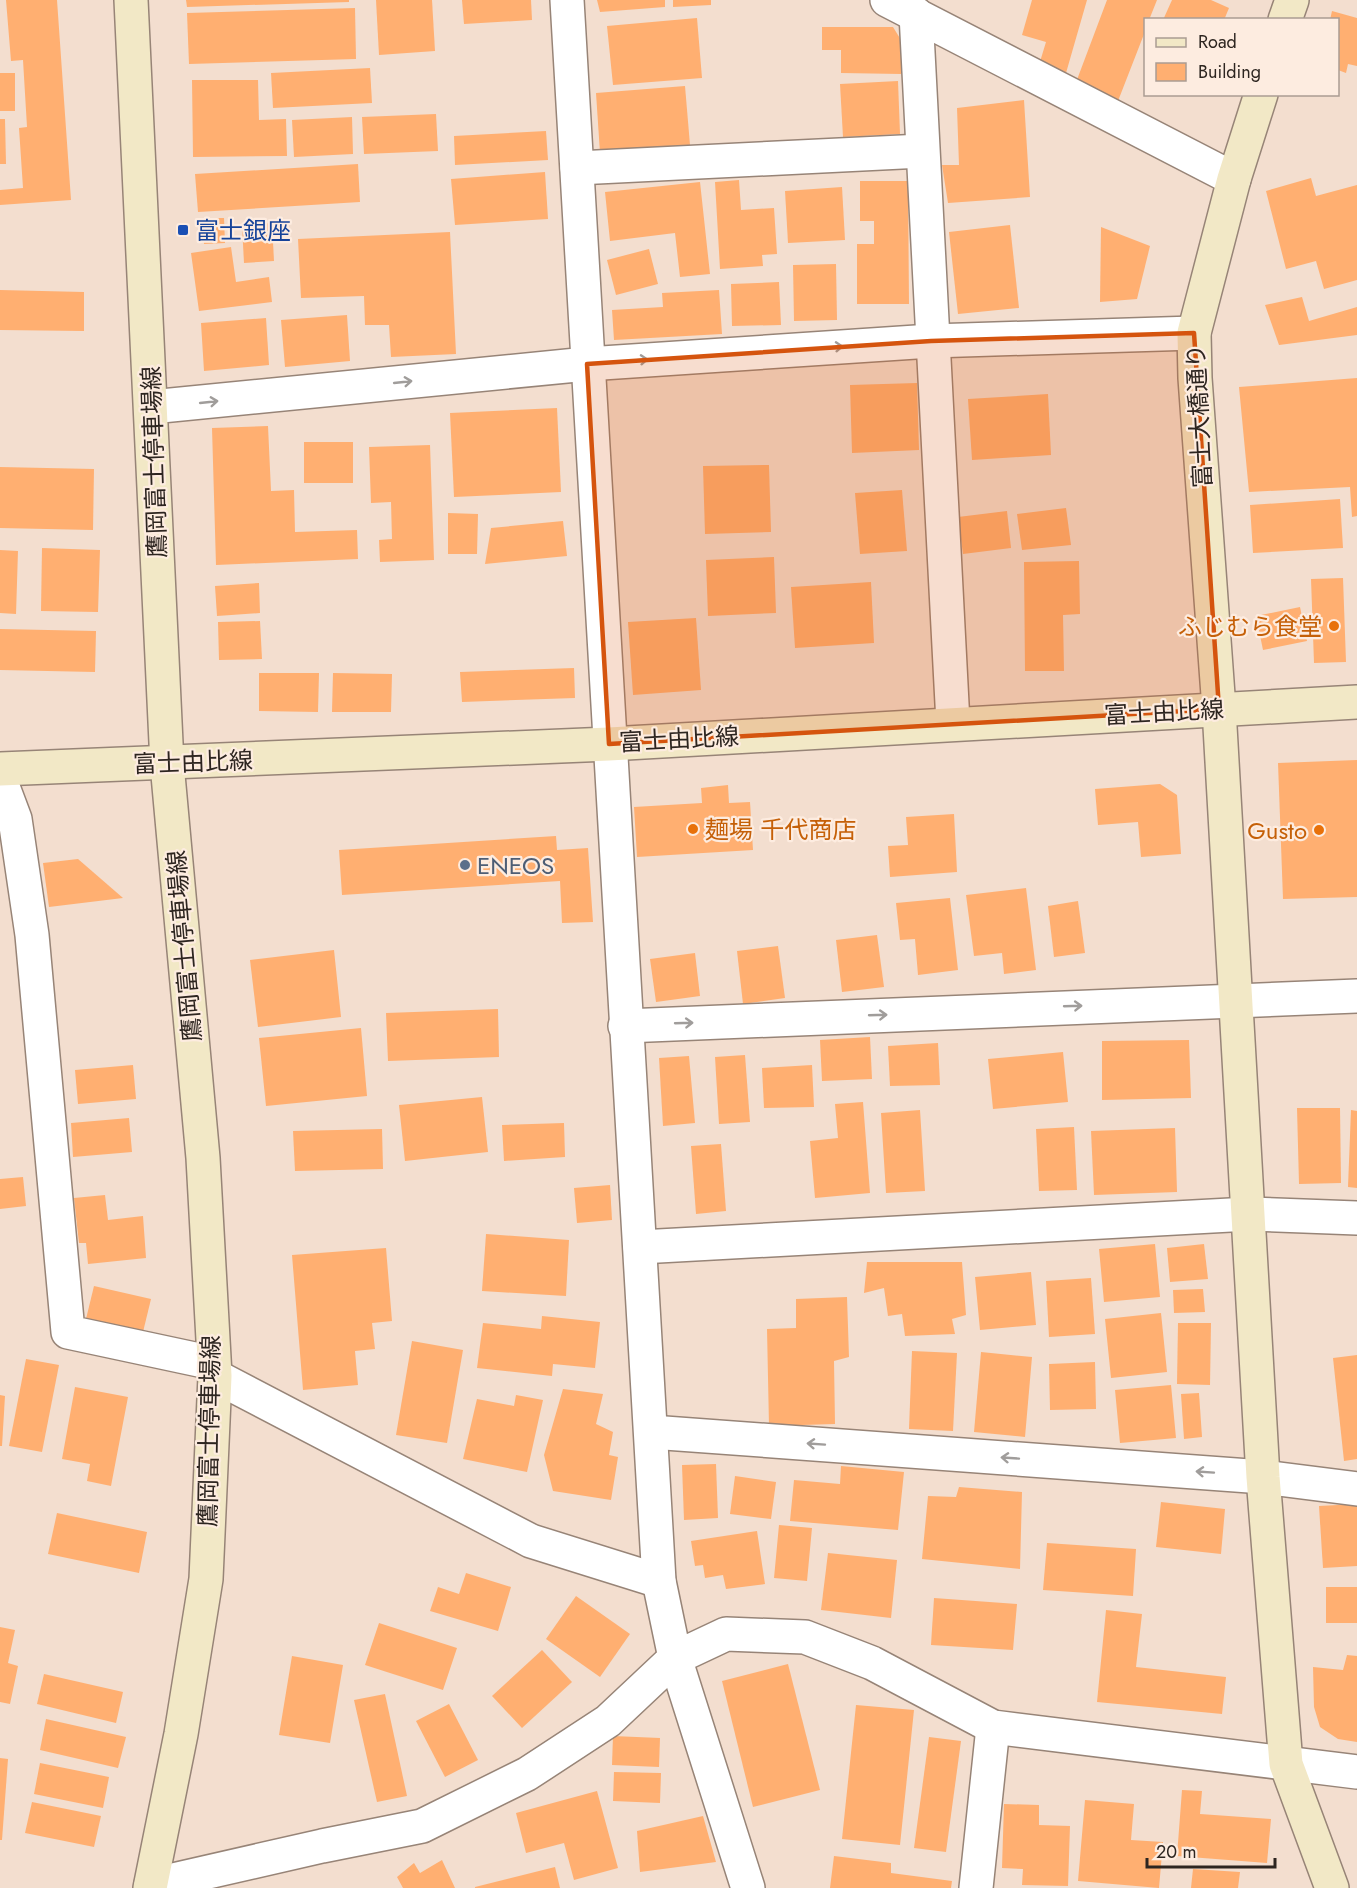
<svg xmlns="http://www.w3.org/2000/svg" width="1357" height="1888" viewBox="0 0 1357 1888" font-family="Jost,'Noto Sans JP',sans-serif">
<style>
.building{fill:#ffaf71}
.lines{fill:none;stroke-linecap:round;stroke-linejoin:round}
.street-casing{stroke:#978477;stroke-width:36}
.secondary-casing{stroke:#978477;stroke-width:36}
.street{stroke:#fff;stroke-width:33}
.secondary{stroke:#f2e8c6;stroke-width:33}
.oneway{stroke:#a09d9b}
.marked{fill:#d5540e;fill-opacity:0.2;stroke:#d5540e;stroke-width:4.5;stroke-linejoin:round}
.transit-dot{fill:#1a4fb4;stroke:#fdece0;stroke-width:2}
.food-dot{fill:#e8710a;stroke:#fdece0;stroke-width:2}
.service-dot{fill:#5c6f8a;stroke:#fdece0;stroke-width:2}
.labels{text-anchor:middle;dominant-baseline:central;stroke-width:4.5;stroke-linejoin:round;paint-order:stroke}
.transit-label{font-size:24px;fill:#164399;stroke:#fdece0;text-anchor:start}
.street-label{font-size:24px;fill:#2d2520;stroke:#fdece0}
.food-label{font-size:24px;fill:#c56008;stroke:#fdece0;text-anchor:end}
.service-label{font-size:24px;fill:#4e5e75;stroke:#fdece0;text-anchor:start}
</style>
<rect width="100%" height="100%" fill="#f3decf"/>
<g class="building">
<path d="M6 0H57L71 200 0 205V190L23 188 19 128 27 127 23 60 11 61Z"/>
<path d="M186 0H349V2L187 7Z"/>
<path d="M376 0H432L435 51 379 55Z"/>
<path d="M462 0H531L532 20 464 24Z"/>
<path d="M597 0H665V7L600 12Z"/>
<path d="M673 0H711V5L673 7Z"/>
<path d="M1032 0H1087L1066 73 1039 65 1046 42 1022 35Z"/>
<path d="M1107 0H1157L1149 20H1146V29L1118 101 1075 85Z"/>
<path d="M1172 0H1211L1229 8 1224 20H1163Z"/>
<path d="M355 8 356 59 189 64 187 13Z"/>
<path d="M1332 11 1357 18V66L1348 64 1346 73 1338 70V20H1330Z"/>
<path d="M697 18 702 78 613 85 607 26Z"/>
<path d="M822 27H893L901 40V74L841 73V50H822Z"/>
<path d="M370 68 372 103 273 108 271 73Z"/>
<rect x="0" y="73" width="15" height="38"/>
<path d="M192 80H258L259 120 286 119 287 156 193 157Z"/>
<path d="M898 81 900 134 843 137 840 84Z"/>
<path d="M685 86 690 145 600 153 596 93Z"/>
<path d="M1024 100 1030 197 948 203 942 165H959L957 108Z"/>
<path d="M436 114 438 151 364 154 362 117Z"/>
<path d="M352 117 353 154 294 157 292 120Z"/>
<path d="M0 119H5L6 164H0Z"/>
<path d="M546 131 548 160 455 165 454 136Z"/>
<path d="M358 164 360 202 198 212 195 174Z"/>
<path d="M545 172 548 219 455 225 451 179Z"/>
<path d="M1311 178 1316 196 1357 185V280L1324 289 1316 261 1286 269 1266 191Z"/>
<path d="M739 180 741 210 774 208 777 254 762 255 763 266 720 269 715 182Z"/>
<path d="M860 181H908L909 304H857V244H874V221H860Z"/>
<path d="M700 182 710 274 680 277 675 233 610 241 605 192Z"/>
<path d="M842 187 845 240 788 243 785 191Z"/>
<path d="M202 218H224L225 243 204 244Z"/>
<path d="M272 223 274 261 244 263 242 225Z"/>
<path d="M1010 225 1019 308 958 314 949 232Z"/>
<path d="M1101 227 1150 246 1137 299 1100 302Z"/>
<path d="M450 232 456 354 391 357 389 325H365L364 296 301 298 298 239Z"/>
<path d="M231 247 236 282 269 277 272 302 199 311 191 253Z"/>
<path d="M649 249 658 284 616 295 607 260Z"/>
<path d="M836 264 837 320 794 321 793 265Z"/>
<path d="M779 282 781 325 732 326 731 284Z"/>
<path d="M0 290 84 292V331L0 330Z"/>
<path d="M719 290 722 334 614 340 612 310 663 307 662 293Z"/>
<path d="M1302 297 1309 321 1357 307V335L1279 345 1265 305Z"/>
<path d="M347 315 350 361 285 367 281 320Z"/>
<path d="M266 318 269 365 204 371 201 323Z"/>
<path d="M1357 378V516L1352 517 1350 487 1249 492 1239 387Z"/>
<path d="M917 383 919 450 852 453 850 385Z"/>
<path d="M1048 394 1051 455 972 460 968 399Z"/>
<path d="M557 408 561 492 454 497 450 413Z"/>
<path d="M268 426 271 491 294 490 295 532 357 530 358 559 216 565 212 428Z"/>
<rect x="304" y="442" width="49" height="41"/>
<path d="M430 445 434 560 380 562 379 540 392 539 391 502 371 503 369 447Z"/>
<path d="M769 465 771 532 705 534 703 466Z"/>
<path d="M0 467 94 469 93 530 0 528Z"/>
<path d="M902 490 907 551 860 554 855 493Z"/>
<path d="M1340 499 1343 548 1253 553 1250 505Z"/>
<path d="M1066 508 1071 545 1022 550 1017 514Z"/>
<path d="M1007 511 1011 548 963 554 958 517Z"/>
<path d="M448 513 478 514 477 554H448Z"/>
<path d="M563 521 567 556 485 564 491 528Z"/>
<path d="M42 548 100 550 98 612 41 611Z"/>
<path d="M0 550 18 551 16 614 0 613Z"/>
<path d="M774 557 776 613 708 616 706 560Z"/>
<path d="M1079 561 1080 614 1063 615 1064 671H1025L1024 562Z"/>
<path d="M1343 578 1346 662 1314 663 1311 579Z"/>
<path d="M871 582 874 643 795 648 791 587Z"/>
<path d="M259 583 260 613 217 616 215 586Z"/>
<path d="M1300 607 1307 641 1263 650 1256 616Z"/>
<path d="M696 618 701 690 633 695 628 622Z"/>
<path d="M260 621 262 659 219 660 218 622Z"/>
<path d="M0 629 96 631 95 672 0 670Z"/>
<path d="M574 668 575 698 462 702 460 672Z"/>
<path d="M259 673H319L318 712 259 711Z"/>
<path d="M333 673 392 674 391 712H332Z"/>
<path d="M1357 760V897L1283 899 1278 763Z"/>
<path d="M1160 784 1177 795 1181 854 1141 857 1138 822 1098 825 1095 789Z"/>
<path d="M728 785 729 803 750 802 753 850 637 857 634 807 702 803 701 788Z"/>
<path d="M954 814 957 872 890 877 888 846 908 845 906 817Z"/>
<path d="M556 836 557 850 588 848 593 922 562 923 560 881 342 895 339 850Z"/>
<path d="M78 859 123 898 49 907 43 863Z"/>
<path d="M1026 888 1036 970 1004 974 1002 953 974 956 966 895Z"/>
<path d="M950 898 958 970 918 975 915 939 900 940 896 903Z"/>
<path d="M1078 901 1085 953 1054 957 1048 906Z"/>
<path d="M877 935 884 987 842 992 836 940Z"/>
<path d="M778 946 785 998 743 1004 737 951Z"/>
<path d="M334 950 341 1017 258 1027 250 960Z"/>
<path d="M695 953 700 996 656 1002 650 959Z"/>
<path d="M498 1009 499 1057 388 1061 386 1013Z"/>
<path d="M361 1028 367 1096 266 1106 259 1038Z"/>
<path d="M870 1037 872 1079 822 1081 820 1040Z"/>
<path d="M1189 1040 1191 1098 1102 1100V1041Z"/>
<path d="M938 1043 940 1085 890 1086 888 1046Z"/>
<path d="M1063 1052 1068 1102 993 1109 988 1059Z"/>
<path d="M745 1055 750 1122 719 1124 715 1057Z"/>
<path d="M689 1056 695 1123 663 1126 659 1058Z"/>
<path d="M133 1065 136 1099 78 1104 75 1070Z"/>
<path d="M812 1065 814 1107 764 1108 762 1068Z"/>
<path d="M482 1097 488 1152 405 1161 399 1105Z"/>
<path d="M863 1102 870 1193 815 1198 810 1141 838 1138 835 1104Z"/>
<path d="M1297 1108H1340L1341 1183 1299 1184Z"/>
<path d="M920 1110 925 1191 886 1193 881 1113Z"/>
<path d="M1351 1110 1357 1111V1188L1348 1187Z"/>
<path d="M129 1118 132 1152 73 1157 71 1123Z"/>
<path d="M564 1123 565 1157 504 1161 502 1125Z"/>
<path d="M1074 1127 1077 1190 1039 1191 1036 1129Z"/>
<path d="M1175 1128 1177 1192 1094 1195 1091 1131Z"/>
<path d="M382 1129 383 1169 295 1171 293 1131Z"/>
<path d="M721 1144 726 1211 696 1214 691 1146Z"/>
<path d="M23 1177 26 1206 0 1209V1179Z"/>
<path d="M610 1185 612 1220 577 1223 574 1188Z"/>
<path d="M105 1195 108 1220 143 1216 146 1258 88 1264 86 1243H79L74 1198Z"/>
<path d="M486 1234 569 1240 566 1296 482 1291Z"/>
<path d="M1155 1244 1160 1297 1104 1302 1099 1249Z"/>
<path d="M1204 1244 1208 1279 1170 1282 1167 1248Z"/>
<path d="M386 1248 392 1321 372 1323 375 1349 355 1351 358 1385 303 1390 292 1255Z"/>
<path d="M867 1262H962L966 1315 952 1319 955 1334 905 1336 902 1314 888 1316 884 1288 864 1293Z"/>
<path d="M1031 1272 1036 1325 980 1330 975 1277Z"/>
<path d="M1091 1278 1095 1334 1049 1337 1046 1281Z"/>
<path d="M94 1286 151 1299 143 1332 86 1319Z"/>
<path d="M1203 1289 1205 1312 1174 1313 1173 1290Z"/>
<path d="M847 1297 849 1357 834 1361 835 1424 769 1426 767 1329 796 1328V1299Z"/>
<path d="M1161 1313 1167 1372 1111 1378 1105 1319Z"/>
<path d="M542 1316 600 1322 595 1368 553 1364 552 1376 477 1368 483 1323 541 1329Z"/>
<path d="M1178 1323H1211L1210 1385 1177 1384Z"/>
<path d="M412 1341 463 1350 447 1443 396 1435Z"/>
<path d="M912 1351 957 1353 953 1431 909 1429Z"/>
<path d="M981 1352 1032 1357 1025 1437 974 1432Z"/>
<path d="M1357 1355V1459L1344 1461 1333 1358Z"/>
<path d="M26 1359 59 1365 42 1452 9 1446Z"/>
<path d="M1095 1362 1096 1409 1050 1410 1049 1364Z"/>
<path d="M1171 1385 1176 1438 1120 1443 1115 1390Z"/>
<path d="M75 1387 128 1397 111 1486 87 1481 90 1464 62 1459Z"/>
<path d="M563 1389 603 1394 596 1424 613 1432 609 1455 618 1457 611 1500 553 1491 544 1455Z"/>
<path d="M1199 1393 1202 1437 1184 1439 1181 1394Z"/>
<path d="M0 1395 5 1396 2 1446H0Z"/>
<path d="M516 1395 543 1400 527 1472 463 1459 477 1399 514 1406Z"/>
<path d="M716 1464 718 1518 684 1520 682 1465Z"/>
<path d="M841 1466 904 1472 898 1530 790 1521 794 1480 840 1484Z"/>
<path d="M735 1476 776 1482 771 1519 730 1514Z"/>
<path d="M959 1487 1022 1492 1020 1569 922 1559 928 1496 956 1497Z"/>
<path d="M1161 1502 1225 1509 1221 1554 1156 1547Z"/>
<path d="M1357 1504V1566L1323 1568 1319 1506Z"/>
<path d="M57 1513 147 1532 139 1573 48 1554Z"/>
<path d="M779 1525 812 1528 807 1581 774 1578Z"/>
<path d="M757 1531 765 1584 726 1589 723 1575 705 1578 703 1565 695 1566 691 1541Z"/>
<path d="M1047 1543 1136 1549 1133 1596 1043 1590Z"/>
<path d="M828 1553 897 1560 891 1618 821 1610Z"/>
<path d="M466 1573 511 1587 498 1631 430 1611 438 1587 459 1594Z"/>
<rect x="1326" y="1587" width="31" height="36"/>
<path d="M576 1596 630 1634 600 1677 546 1639Z"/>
<path d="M934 1598 1017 1604 1013 1650 931 1645Z"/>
<path d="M1106 1610 1142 1614 1136 1667 1226 1677 1222 1714 1097 1702Z"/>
<path d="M379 1623 457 1648 443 1690 365 1665Z"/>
<path d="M0 1627 15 1630 8 1663 18 1666 10 1704 0 1702Z"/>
<path d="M542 1650 572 1682 522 1728 492 1696Z"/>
<path d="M1347 1655 1357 1656V1742L1338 1739 1320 1727 1314 1707 1313 1667 1343 1670Z"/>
<path d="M292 1656 343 1665 330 1743 279 1735Z"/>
<path d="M788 1664 820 1790 753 1807 722 1681Z"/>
<path d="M44 1674 123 1692 116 1723 37 1704Z"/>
<path d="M385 1694 407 1796 377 1802 354 1700Z"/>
<path d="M449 1704 478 1760 445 1777 416 1721Z"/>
<path d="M856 1705 914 1710 900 1845 842 1839Z"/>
<path d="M46 1719 126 1737 118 1768 40 1750Z"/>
<path d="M613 1736 660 1738 659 1767 612 1765Z"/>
<path d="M929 1737 961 1741 946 1852 914 1848Z"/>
<path d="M0 1758 8 1759 2 1840H0Z"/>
<path d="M40 1763 109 1777 103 1808 34 1794Z"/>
<path d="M614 1772 661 1773 660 1803 613 1801Z"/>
<path d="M1182 1790 1202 1791 1200 1814 1271 1819 1267 1863 1177 1856Z"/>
<path d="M597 1791 618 1868 574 1880 564 1843 526 1853 516 1813Z"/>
<path d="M1085 1800 1134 1804 1131 1840 1163 1842 1159 1888 1078 1881Z"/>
<path d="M32 1802 101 1816 94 1847 25 1833Z"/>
<path d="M1004 1804 1039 1805V1825L1070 1826 1068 1886 1022 1885 1023 1869 1002 1868Z"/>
<path d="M703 1816 716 1862 640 1872 637 1831Z"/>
<path d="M834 1856 891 1863V1873L952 1881 951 1888H830Z"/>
<path d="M442 1860 455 1888H403L397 1877 414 1863 420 1873Z"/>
<path d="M555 1867 560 1888H475V1887Z"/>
<path d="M1193 1869 1240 1872 1238 1888H1191Z"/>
</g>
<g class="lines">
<g class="street-casing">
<g id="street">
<path d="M567 0 659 1581 675 1658 748 1888"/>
<path d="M887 0 1234 179"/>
<path d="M916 14 953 723"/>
<path d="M577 168 922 151"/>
<path d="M151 407 587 364 931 341 1194 333"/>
<path d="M0 779 15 819 32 935 68 1332 213 1363"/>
<path d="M625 1026 1357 996"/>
<path d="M640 1247 1249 1214 1357 1218"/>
<path d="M215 1376 531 1541 659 1581"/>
<path d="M651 1432 1263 1477 1357 1489"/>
<path d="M151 1885 322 1846 422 1826 527 1774 608 1721 675 1658 726 1634 805 1637 872 1663 993 1727 1357 1772"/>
<path d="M976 1888 993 1727"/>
</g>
</g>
<g class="secondary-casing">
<g id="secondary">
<path d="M131 0 167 764 203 1158 215 1376 206 1579 181 1734 150 1888"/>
<path d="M1285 20 1292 0"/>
<path d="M1261 94 1234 179 1194 333 1195 378 1219 709 1263 1477 1286 1764 1332 1888"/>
<path d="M0 769 609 744 1357 702"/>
</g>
</g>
<use href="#street" class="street"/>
<use href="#secondary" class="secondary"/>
</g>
<defs><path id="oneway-shaft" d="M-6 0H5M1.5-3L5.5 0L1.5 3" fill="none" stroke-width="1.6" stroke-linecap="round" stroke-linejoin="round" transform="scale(1.5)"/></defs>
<g class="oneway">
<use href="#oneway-shaft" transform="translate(834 347) rotate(-4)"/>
<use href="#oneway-shaft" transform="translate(639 360) rotate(-4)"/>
<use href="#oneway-shaft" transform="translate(403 382) rotate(-6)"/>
<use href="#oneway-shaft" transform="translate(209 402) rotate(-6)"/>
<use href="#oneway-shaft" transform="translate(1073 1006) rotate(-2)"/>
<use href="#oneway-shaft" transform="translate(878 1015) rotate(-2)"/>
<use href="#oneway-shaft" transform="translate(684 1023) rotate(-2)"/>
<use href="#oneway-shaft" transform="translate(816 1444) rotate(-176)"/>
<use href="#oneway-shaft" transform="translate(1010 1458) rotate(-176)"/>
<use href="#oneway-shaft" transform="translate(1205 1472) rotate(-176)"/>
</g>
<path class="marked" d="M1194 333 1219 709 609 744 587 364 931 341Z"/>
<rect class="transit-dot" x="177" y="224" width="12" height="12" rx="3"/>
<g class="food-dot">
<circle cx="1334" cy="626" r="6"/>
<circle cx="693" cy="829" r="6"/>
<circle cx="1319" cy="830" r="6"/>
</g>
<circle class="service-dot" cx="465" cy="865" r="6"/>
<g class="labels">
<g class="transit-label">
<text x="195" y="230">富士銀座</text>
</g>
<g class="street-label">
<text transform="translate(1199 416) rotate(-93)">富士大橋通り</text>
<text transform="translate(154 462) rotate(-92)">鷹岡富士停車場線</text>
<text transform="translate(1164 712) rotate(-3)">富士由比線</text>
<text transform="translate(679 739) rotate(-3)">富士由比線</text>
<text transform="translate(193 762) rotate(-2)">富士由比線</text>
<text transform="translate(184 946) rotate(-95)">鷹岡富士停車場線</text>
<text transform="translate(209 1431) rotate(-89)">鷹岡富士停車場線</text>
</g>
<g class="food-label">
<text x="1322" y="626">ふじむら食堂</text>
<text x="705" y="829" text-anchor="start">麺場 千代商店</text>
<text x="1307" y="830">Gusto</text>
</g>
<g class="service-label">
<text x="477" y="865">ENEOS</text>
</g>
</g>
<rect x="1144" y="18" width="195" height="78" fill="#fdece0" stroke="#aa9c93" stroke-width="1.5"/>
<rect x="1156" y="38" width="30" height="9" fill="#f2e8c6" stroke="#aa9c93" stroke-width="1.5"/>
<text x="1198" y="48" font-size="18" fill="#2d2520">Road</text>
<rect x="1156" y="63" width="30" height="18" fill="#ffaf71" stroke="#aa9c93" stroke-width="1.5"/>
<text x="1198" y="78" font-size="18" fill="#2d2520">Building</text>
<path d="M1147 1858v9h128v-9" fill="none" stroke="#2d2520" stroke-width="3"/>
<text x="1156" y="1858" font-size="18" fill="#2d2520" stroke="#fdece0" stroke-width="4.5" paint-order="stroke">20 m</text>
</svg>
